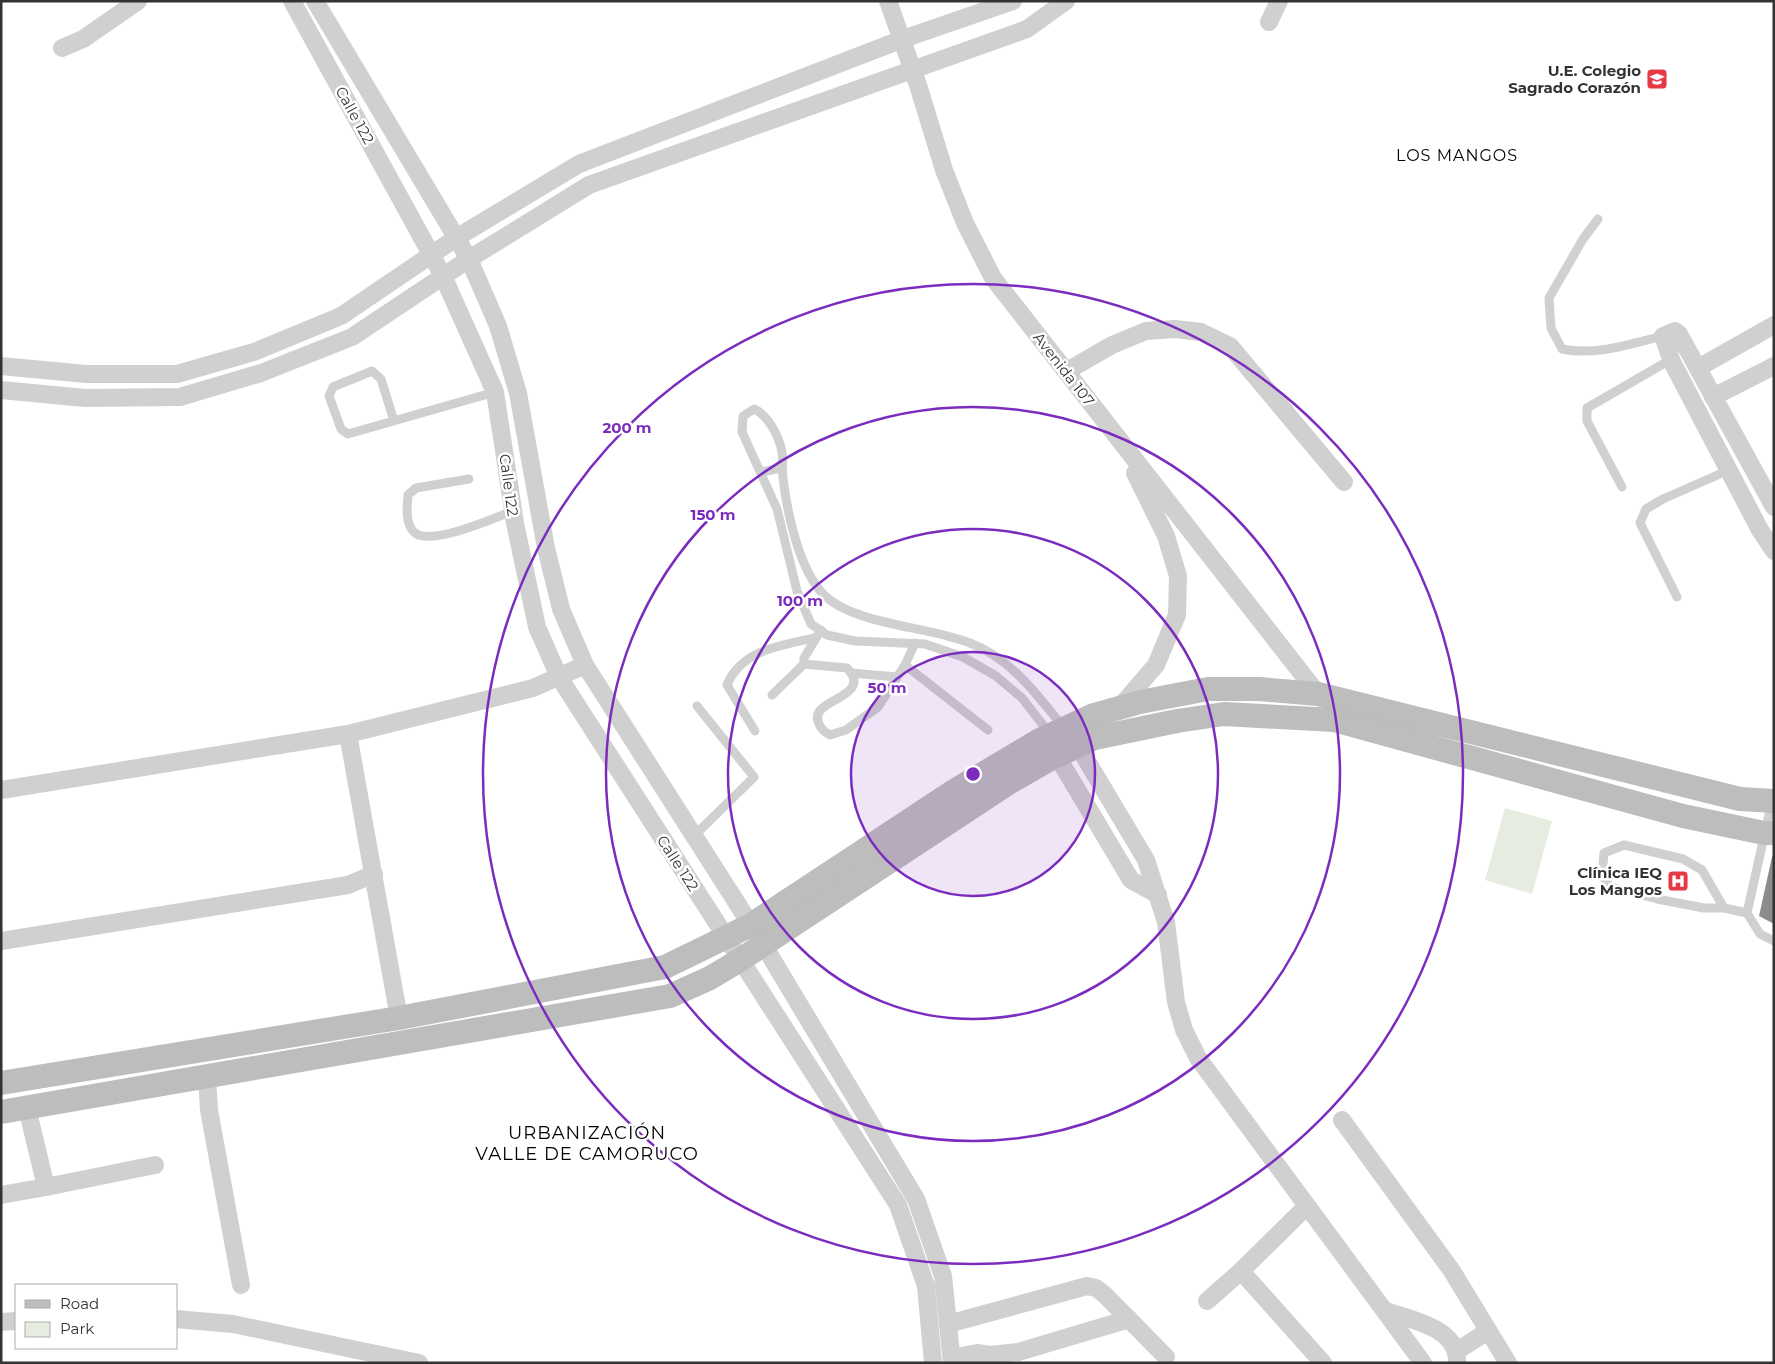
<svg xmlns="http://www.w3.org/2000/svg" width="1775" height="1364" viewBox="0 0 1775 1364" font-family="Montserrat,sans-serif">
<style>
.green{fill:#e6ecdf}
.lines{fill:none;stroke-linecap:round;stroke-linejoin:round}
.lane{stroke:#d0d0d0;stroke-width:9}
.street{stroke:#d0d0d0;stroke-width:18}
.secondary{stroke:#bdbdbd;stroke-width:24}
.wall{fill:#8c8c8c}
.ring{fill:none;stroke:#7b2cbf;stroke-width:2.5}
.labels{text-anchor:middle;dominant-baseline:central;stroke-width:5;stroke-linejoin:round;paint-order:stroke}
.poi-label{font-size:15px;font-weight:bold;fill:#333;stroke:#fff;text-anchor:end}
.street-label{font-size:15px;fill:#333;stroke:#fff}
.neighbourhood-label{font-size:16px;letter-spacing:1px;fill:#000;stroke:#fff}
.quarter-label{font-size:18px;letter-spacing:1px;fill:#000;stroke:#fff}
.centre{fill:#7b2cbf;stroke:#fff;stroke-width:2.5}
.ring-label{font-size:15px;text-anchor:middle;font-weight:bold;fill:#7b2cbf;stroke:#fff;stroke-width:5;stroke-linejoin:round;paint-order:stroke}
</style>
<rect width="100%" height="100%" fill="#fff"/>
<path class="green" d="M1505 808 1552 821 1532 894 1485 880Z"/>
<g class="lines">
<g class="lane">
<path d="M1598 219 1583 239 1549 298 1551 328 1562 349C1596 356 1630 344 1663 336"/>
<path d="M394 421 381 379 372 371 333 387 329 396 341 429 348 434 495 392"/>
<path d="M761 472 782 468"/>
<path d="M469 479 416 488 408 495C407 506 405 525 415 533 432 546 494 518 513 511"/>
<path d="M1622 487 1587 421V408L1663 364 1672 362"/>
<path d="M1677 597 1640 523 1646 509 1663 499 1729 470"/>
<path d="M821 630 804 658V664L847 668C868 690 836 697 824 707 811 716 820 730 830 735L846 730 878 707 905 665 915 643"/>
<path d="M905 665 988 730"/>
<path d="M851 673 897 677"/>
<path d="M772 695 804 664"/>
<path d="M755 731 727 685C741 650 782 645 815 638"/>
<path d="M1050 734 1022 698 996 676 963 657 925 644 855 641 827 635 811 624 797 591 777 509 742 432 743 416 754 409C768 415 779 436 782 452 783 460 782 469 783 478 787 512 799 570 824 595 855 625 927 626 970 643 1012 659 1037 695 1064 728"/>
<path d="M1772 801 1747 913 1760 934 1774 941"/>
<path d="M694 836 754 777 697 706"/>
<path d="M1724 908 1702 870 1683 859 1624 845 1604 853 1602 876 1611 887 1657 899 1704 908H1724L1747 913"/>
</g>
<g class="street">
<path d="M292 1 443 276 495 392 515 523 537 627 559 677 898 1205 926 1286 933 1363"/>
<path d="M315 1 469 259 498 326 518 393 546 548 561 609 585 665 763 944 916 1199 943 1276 952 1363"/>
<path d="M888 1 918 85 944 170 965 223 993 278 1318 694"/>
<path d="M1269 22 1279 1"/>
<path d="M62 48 83 39 138 1"/>
<path d="M1 366 86 374H177L254 352 341 316 456 238 579 164 903 39 1013 1"/>
<path d="M1698 368 1774 325"/>
<path d="M1067 371 1112 345 1146 331 1175 329 1201 332 1230 346 1344 482"/>
<path d="M1 390 85 398 180 397 261 373 352 337 469 259 589 185 1027 29 1066 1"/>
<path d="M1713 397 1774 366"/>
<path d="M1774 507 1679 334 1675 331 1663 336 1672 362 1760 530 1774 551"/>
<path d="M1119 708 1156 665 1177 615 1178 576 1166 536 1135 473"/>
<path d="M348 734 533 688 585 665"/>
<path d="M1078 746 1146 860 1166 922 1176 1002 1184 1030 1198 1058 1423 1363"/>
<path d="M1057 756 1131 880 1158 895"/>
<path d="M1 790 348 734 399 1018"/>
<path d="M1 941 348 885 374 874"/>
<path d="M207 1077 209 1110 241 1285"/>
<path d="M27 1108 46 1187 155 1165"/>
<path d="M1342 1120 1452 1271 1508 1363"/>
<path d="M1 1195 46 1187"/>
<path d="M1241 1271 1323 1363"/>
<path d="M1207 1301 1241 1271 1307 1206"/>
<path d="M1386 1311C1412 1320 1459 1328 1457 1363"/>
<path d="M176 1319 233 1324 419 1363"/>
<path d="M1 1322 16 1321"/>
<path d="M948 1324 1087 1286 1096 1288 1105 1295 1166 1357"/>
<path d="M1457 1351 1488 1331"/>
<path d="M952 1358 977 1353 990 1355 1018 1352 1129 1319"/>
</g>
<g class="secondary">
<path d="M1 1083 399 1018 665 967 751 925 954 791 1038 741 1094 715 1140 702 1208 689H1259L1318 694 1740 799 1774 801"/>
<path d="M1 1112 670 996 710 978 740 960 1010 782 1050 759 1095 738 1177 721 1224 714 1334 720 1683 816 1764 833H1774"/>
</g>
</g>
<path class="wall" d="M1774 854V924L1759 916 1772 857Z"/>
<circle cx="973" cy="774" r="122" fill="#7b2cbf" fill-opacity=".12"/>
<g class="ring">
<circle cx="973" cy="774" r="122"/>
<circle cx="973" cy="774" r="245"/>
<circle cx="973" cy="774" r="367"/>
<circle cx="973" cy="774" r="490"/>
</g>
<defs>
<g id="school-square" transform="scale(1.125)"><rect x="-9" y="-9" width="18" height="18" rx="4" fill="#e63946" stroke="#fff"/><path d="M0-5L7-2L0 1L-7-2ZM-4 1L0 2.5L4 1V4Q0 6-4 4Z" fill="#fff"/></g>
<g id="hospital-square" transform="scale(1.125)"><rect x="-9" y="-9" width="18" height="18" rx="4" fill="#e63946" stroke="#fff"/><path d="M-5-5h3v3.5h4V-5h3V5h-3V1.5h-4V5h-3Z" fill="#fff"/></g>
</defs>
<g fill-rule="evenodd">
<use href="#school-square" x="1657" y="79"/>
<use href="#hospital-square" x="1678" y="881"/>
</g>
<g class="labels">
<g class="poi-label">
<text x="1641" y="70">U.E. Colegio<tspan x="1641" dy="17">Sagrado Corazón</tspan></text>
<text x="1662" y="872">Clínica IEQ<tspan x="1662" dy="17">Los Mangos</tspan></text>
</g>
<g class="street-label">
<text transform="translate(355 115) rotate(61)">Calle 122</text>
<text transform="translate(1064 369) rotate(52)">Avenida 107</text>
<text transform="translate(509 485) rotate(82)">Calle 122</text>
<text transform="translate(678 863) rotate(57)">Calle 122</text>
</g>
<g class="neighbourhood-label">
<text x="1457" y="155">LOS MANGOS</text>
</g>
<g class="quarter-label">
<text x="587" y="1133">URBANIZACIÓN<tspan x="587" dy="21">VALLE DE CAMORUCO</tspan></text>
</g>
</g>
<circle cx="973" cy="774" r="8" class="centre"/>
<g class="ring-label">
<text x="627" y="433">200 m</text>
<text x="713" y="520">150 m</text>
<text x="800" y="606">100 m</text>
<text x="887" y="693">50 m</text>
</g>
<rect width="1775" height="1364" fill="none" stroke="#333333" stroke-width="5"/>
<rect x="15" y="1284" width="162" height="65" fill="#ffffff" stroke="#adadad"/>
<rect x="25" y="1300" width="25" height="8" fill="#bdbdbd" stroke="#adadad"/>
<text x="60" y="1309" font-size="15" fill="#333333">Road</text>
<rect x="25" y="1322" width="25" height="15" fill="#e6ecdf" stroke="#adadad"/>
<text x="60" y="1334" font-size="15" fill="#333333">Park</text>
</svg>
